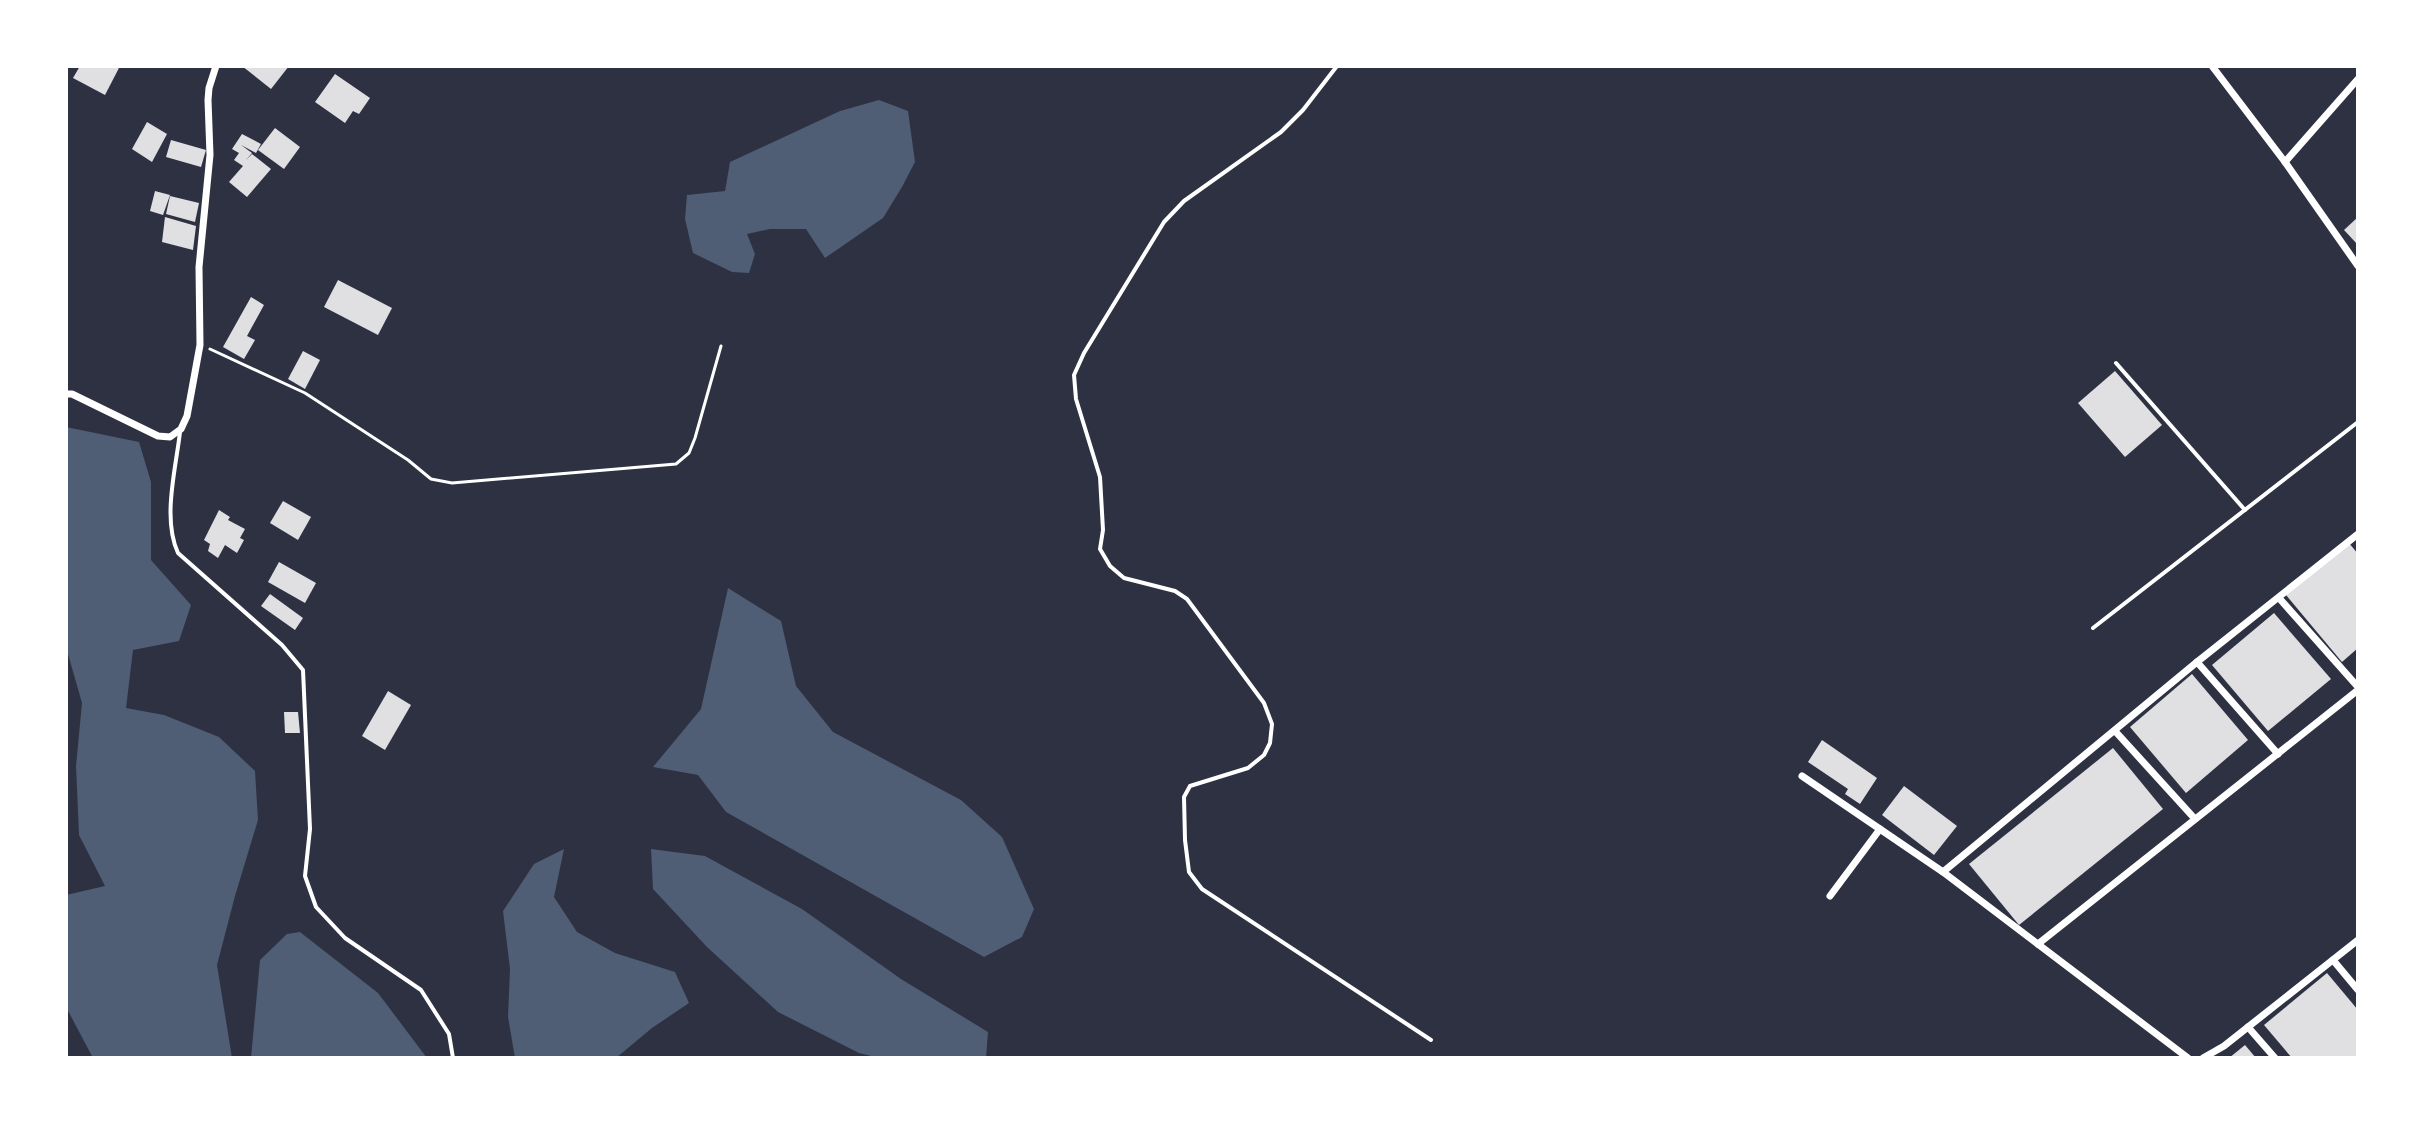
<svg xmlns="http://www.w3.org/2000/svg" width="2424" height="1124" viewBox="0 0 2424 1124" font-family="'Noto Sans',sans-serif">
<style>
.water{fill:#4f5d75}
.building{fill:#e0e0e3}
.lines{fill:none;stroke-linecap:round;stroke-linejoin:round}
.path{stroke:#fff;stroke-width:3}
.service{stroke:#fff;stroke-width:4}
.minor{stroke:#fff;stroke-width:7}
</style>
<rect width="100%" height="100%" fill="#2d3142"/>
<g class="water">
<path d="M879 100 908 111 915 162 902 187 883 218 825 258 806 229H770L747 234 755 254 749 273 732 272 693 253 685 219 687 195 725 191 730 162 840 111Z"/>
<path d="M66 427 139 442 151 482V560L191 605 179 641 133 650 126 708 164 715 219 737 255 771 258 820 235 896 217 965 232 1058H93L66 1007V895L105 886 79 835 76 766 82 703 66 647Z"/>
<path d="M728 588 781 621 796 686 833 732 961 800 1002 837 1034 909 1022 937 984 957 726 812 698 775 653 767 701 709Z"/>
<path d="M564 849 554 897 577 932 615 953 675 972 689 1003 652 1028 616 1058H515L508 1017 510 969 503 911 534 864Z"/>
<path d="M651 849 705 856 802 909 901 979 988 1032 986 1058H879L859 1053 778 1012 707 947 653 889Z"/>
<path d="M300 932 378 993 427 1058H251L260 960 287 934Z"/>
</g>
<g class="building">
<path d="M80 66H120L105 95 73 78Z"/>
<path d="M242 66H289L271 89Z"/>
<path d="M335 74 370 98 359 114 353 111 345 123 315 102Z"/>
<path d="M147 122 167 134 152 162 132 149Z"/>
<path d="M275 128 300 147 284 169 258 150Z"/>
<path d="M242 134 261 144 256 153 241 145 252 153 246 160 252 154 271 169 247 197 229 182 243 166 234 160 239 153 232 149Z"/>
<path d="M171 140 206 150 201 167 166 157Z"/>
<path d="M155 191 170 195 163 215 150 211Z"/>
<path d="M170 196 199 203 195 222 166 214Z"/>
<path d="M165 217 196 226 193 250 162 242Z"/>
<path d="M2358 217V245L2344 230Z"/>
<path d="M338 280 392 308 378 335 324 307Z"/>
<path d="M251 297 264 305 247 336 255 340 244 359 223 347Z"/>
<path d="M303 351 320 360 305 389 288 379Z"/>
<path d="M2115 371 2162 425 2125 457 2078 403Z"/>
<path d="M283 501 311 517 298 540 270 523Z"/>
<path d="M219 510 230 517 228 520 245 529 240 538 244 540 237 553 225 545 218 558 208 551 210 544 204 540Z"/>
<path d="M2349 543 2358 554V648L2342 662 2286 595Z"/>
<path d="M279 562 316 583 305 603 268 582Z"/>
<path d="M270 594 303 618 295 630 261 606Z"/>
<path d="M2274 613 2331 679 2268 731 2212 665Z"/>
<path d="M2192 674 2248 740 2186 793 2130 727Z"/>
<path d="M388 691 411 705 385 750 362 736Z"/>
<path d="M284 712H298L300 733H285Z"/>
<path d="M1822 740 1877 778 1860 804 1845 794 1848 789 1808 762Z"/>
<path d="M2113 748 2163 809 2019 925 1969 864Z"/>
<path d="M1904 786 1957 826 1934 855 1882 815Z"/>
<path d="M2327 973 2358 1010V1058H2292L2264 1025Z"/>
<path d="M2245 1045 2256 1058H2229Z"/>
</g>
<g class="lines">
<path class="path" d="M210 349 305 393 408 460 431 479 452 483 676 464 689 453 695 438 721 346"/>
<g class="service">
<path d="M1337 66 1303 110 1281 132 1184 201 1164 222 1084 353 1074 375 1076 399 1100 477 1103 530 1100 549 1110 566 1124 578 1175 591 1187 599 1264 703 1272 724 1270 743 1264 755 1248 768 1190 786 1184 797 1185 840 1189 872 1202 889 1431 1040"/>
<path d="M2116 363 2245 510"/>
<path d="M180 432C176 468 162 519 178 553L282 645 303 670 310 829 305 876 316 907 345 938 421 990 449 1034 453 1058"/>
<path d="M2093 628 2358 422"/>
</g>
<g class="minor">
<path d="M2212 66 2285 162 2358 266"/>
<path d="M2285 162 2358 79"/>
<path d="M66 394H72L158 436 170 437 181 429 187 416 200 345 199 267 210 155 208 100 209 88 216 66"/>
<path d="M2279 598 2358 687"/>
<path d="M2197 662 2278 754"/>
<path d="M2115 731 2195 819"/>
<path d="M1802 776 1943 872 2188 1058"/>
<path d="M1943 872 2197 662 2358 534"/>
<path d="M1830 896 1880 829"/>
<path d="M2038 944 2358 690"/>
<path d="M2333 960 2358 990"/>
<path d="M2248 1027 2275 1058"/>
<path d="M2203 1058 2224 1046 2358 940"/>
</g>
</g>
<rect width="2424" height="1124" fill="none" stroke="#ffffff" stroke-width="136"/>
</svg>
